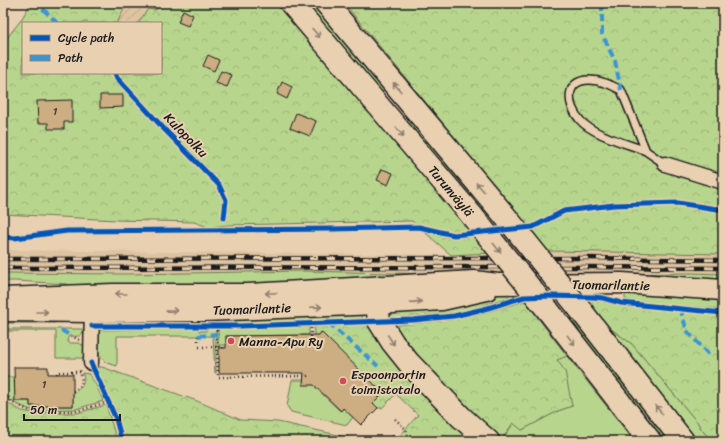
<svg xmlns="http://www.w3.org/2000/svg" width="726" height="444" viewBox="0 0 726 444" font-family="Sriracha,sans-serif">
<style>
.built{fill:#ddc3a0}
.industrial{fill:url(#industrial-furrows)}
.green{fill:#b8d58d;stroke:#6a7854}
.forest{fill:url(#forest-crowns);stroke:#6a7854}
.building{fill:#cdae83;stroke:#1c1c1c}
.lines{fill:none;stroke-linecap:round;stroke-linejoin:round}
.service-casing{stroke:#1c1c1c;stroke-width:10}
.minor-casing{stroke:#1c1c1c;stroke-width:17}
.secondary-casing{stroke:#1c1c1c;stroke-width:23}
.motorway-casing{stroke:#1c1c1c;stroke-width:25}
.path{stroke:#1c1c1c;stroke-width:2.5;stroke-dasharray:1 3;stroke-linecap:butt}
.service{stroke:#e9d0b1;stroke-width:7}
.minor{stroke:#e9d0b1;stroke-width:14}
.secondary{stroke:#e9d0b1;stroke-width:20}
.motorway{stroke:#e9d0b1;stroke-width:22}
.rail-casing{stroke:#1c1c1c;stroke-width:4.5}
.rail{stroke:#e9d0b1;stroke-width:3;stroke-dasharray:9;stroke-linecap:butt}
.motorway-bridge-casing{stroke:#1c1c1c;stroke-width:25;stroke-linecap:butt}
.motorway-bridge{stroke:#e9d0b1;stroke-width:22}
.quiet{stroke:#3a94d4;stroke-width:4;stroke-dasharray:8 4;stroke-linecap:butt}
.cycleway-casing{stroke:#e9d0b1;stroke-width:8}
.cycleway{stroke:#0057b8;stroke-width:5}
.oneway{stroke:#8d7f6e}
.poi-dot{fill:#d1495b;stroke:#e9d0b1;stroke-width:1.5}
.labels{text-anchor:middle;dominant-baseline:central;stroke-width:4;stroke-linejoin:round;paint-order:stroke}
.number-label{font-size:11px;fill:#484036}
.street-label{font-size:13px;fill:#1c1c1c;stroke:#e9d0b1}
.poi-label{font-size:13px;fill:#1c1c1c;stroke:#e9d0b1;text-anchor:start}
</style>
<defs>
<pattern id="industrial-furrows" width="10" height="10" patternUnits="userSpaceOnUse"><rect width="10" height="10" fill="#ddc3a0"/><path d="M-1 1l2-2M0 10L10 0M9 11l2-2" fill="none" stroke="#bda789"/></pattern>
<pattern id="forest-crowns" width="20" height="18" patternUnits="userSpaceOnUse"><rect width="20" height="18" fill="#b8d58d"/><path d="M2 6a3 3 0 1 1 6 0M12 15a3 3 0 1 1 6 0" fill="none" stroke="#9eb679"/></pattern>
</defs>
<rect width="100%" height="100%" fill="#e9d0b1"/>
<filter id="ink" filterUnits="userSpaceOnUse"><feTurbulence type="fractalNoise" baseFrequency=".025" numOctaves="2"/><feDisplacementMap in="SourceGraphic" scale="8" xChannelSelector="R" yChannelSelector="G"/><feConvolveMatrix kernelMatrix="1 2 1 2 8 2 1 2 1" color-interpolation-filters="sRGB"/></filter>
<g filter="url(#ink)">
<path class="built" d="M3 250 451 255 548 251 723 254V274L691 273 594 275 3 273Z"/>
<path class="industrial" d="M55 3H197L161 23H75Z"/>
<g class="green">
<path d="M305 3H315L387 87 382 92Z"/>
<path d="M412 117 489 213 487 215 482 210 481 211 406 121Z"/>
<path d="M305 271 432 274 462 278 69 291 68 284 15 281H3V273L127 274Z"/>
<path d="M691 273 723 274V282L627 274Z"/>
<path d="M508 291 515 293 517 295 460 312 392 318 388 314 390 309 488 296Z"/>
<path d="M625 292 723 297V309L634 302 625 299Z"/>
<path d="M350 310 363 317 361 319 247 323H230L233 319Z"/>
<path d="M566 310 570 315 572 313 672 441H662L563 313Z"/>
<path d="M3 313 59 322 54 323H3Z"/>
<path d="M607 326 632 344 698 423 702 430 712 441H698Z"/>
<path d="M309 327V335L226 336V345H218V329Z"/>
<path d="M3 329H82L83 331C82 338 75 336 69 336L67 340 69 343H78L83 345 85 355 82 358H56V331H3Z"/>
<path d="M199 329V331H206L207 329H216V373H215L213 336H117V366C114 365 110 364 107 363 96 357 95 339 100 330Z"/>
<path d="M567 356 634 441H501L514 423 522 430 558 411 572 406 557 359Z"/>
<path d="M82 373 89 374 96 385 103 401 76 409 31 410 14 403V401L3 400V377H14L15 401H30V406H73V393C81 389 87 381 82 373Z"/>
<path d="M312 377 316 388 340 411 343 408 353 417 347 425 291 412 287 406 292 380H308Z"/>
<path d="M208 437V441H161Z"/>
</g>
<g class="forest">
<path d="M31 3H126L125 7 117 23H23V73H161V23H138L148 9 155 10 159 8 162 3H275L421 174 465 224 489 253 451 255 412 221 228 225 208 227 194 222 117 220 3 214V43L21 20Z"/>
<path d="M344 3H723V254L548 251Z"/>
<path d="M597 300 621 306 723 315V441H712L702 430 698 423 632 344 607 326 587 301Z"/>
<path d="M525 301 567 356 557 360 565 371 572 406 558 411 522 430 513 423 501 441H497L389 326 450 320 484 313Z"/>
<path d="M370 324 478 441H386L393 435 397 439 418 415 396 394 382 408H378L373 403 383 393 321 333 314 340V327Z"/>
<path d="M95 367H102L197 401 241 420 278 422 366 441H252L235 435 161 441H125L117 418Z"/>
<path d="M3 401 22 411 34 413H77L106 405 117 441H3Z"/>
</g>
<g class="building">
<path d="M183 10 193 15 188 26 178 22Z"/>
<path d="M208 55 219 60 214 71 203 66Z"/>
<path d="M221 71 232 75 227 87 216 83Z"/>
<path d="M282 82 292 87 287 99 277 94Z"/>
<path d="M100 95H123V107L100 108Z"/>
<path d="M72 100V122H64V129H48V123H38L37 101Z"/>
<path d="M296 113 316 121 310 136 290 128Z"/>
<path d="M382 169 393 173 388 185 377 180Z"/>
<path d="M321 332 383 393 373 403 378 408 361 425 343 408 341 411 314 385H303L304 373H219V348H226V336L319 335Z"/>
<path d="M14 367H48V374H73V406H30V401H15Z"/>
</g>
<g class="lines">
<g class="service-casing">
<path id="service" d="M646 151C628 144 591 134 580 120 567 106 564 80 589 80 601 80 611 85 621 90L646 151 665 164"/>
</g>
<g class="minor-casing">
<g id="minor">
<path d="M665 164 723 182"/>
<path d="M91 363 92 303"/>
</g>
</g>
<g class="secondary-casing">
<g id="secondary">
<path d="M3 298 113 294H248L474 281 498 284 622 283 723 290"/>
<path d="M3 311 92 312 204 311 377 304 442 300 487 290"/>
</g>
</g>
<g class="motorway-casing">
<g id="motorway">
<path d="M291 3 473 217"/>
<path d="M326 3 505 216"/>
<path d="M380 287 377 304 379 321 393 343 409 363 461 417 488 441"/>
<path d="M579 308 683 441"/>
<path d="M547 309 650 441"/>
</g>
</g>
<g class="path">
<path d="M311 324V340"/>
<path d="M217 326 218 377 307 376 309 375"/>
<path d="M71 336 80 340"/>
<path d="M198 336V347H223V348"/>
<path d="M57 374V372H80"/>
<path d="M73 391C85 386 82 381 80 370"/>
<path d="M6 394 13 403 30 411H77L108 402"/>
<path d="M395 419 406 429 409 441"/>
</g>
<use href="#service" class="service"/>
<use href="#minor" class="minor"/>
<use href="#secondary" class="secondary"/>
<use href="#motorway" class="motorway"/>
<g class="rail-casing">
<g id="rail">
<path d="M3 259 585 258 723 260"/>
<path d="M3 268 585 267 723 268"/>
</g>
</g>
<use href="#rail" class="rail"/>
<g class="motorway-bridge-casing">
<g id="motorway-bridge">
<path d="M505 216 579 308"/>
<path d="M473 217 547 309"/>
</g>
</g>
<use href="#motorway-bridge" class="motorway-bridge"/>
<g class="quiet">
<path d="M33 3 38 4 57 23"/>
<path d="M602 3V34L615 61 621 90"/>
<path d="M680 308 687 331 711 357"/>
<path d="M328 323 378 366"/>
<path d="M61 330 71 336"/>
<path d="M198 336 217 334"/>
</g>
<g class="cycleway-casing">
<g id="cycleway">
<path d="M115 73 117 78 165 130 219 185 226 200 224 218"/>
<path d="M3 237 15 238 67 231 333 229 419 227 454 235 533 227 564 211 614 205 678 203 723 210"/>
<path d="M92 326H240L413 320 454 316 488 308 524 297 550 296 593 297 603 298 621 303 723 313"/>
<path d="M91 363 116 419 122 441"/>
</g>
</g>
<use href="#cycleway" class="cycleway"/>
</g>
<defs><path id="oneway-shaft" d="M-6 0H5M1.5-3L5.5 0L1.5 3" fill="none" stroke-width="1.6" stroke-linecap="round" stroke-linejoin="round"/></defs>
<g class="oneway">
<use href="#oneway-shaft" transform="translate(316 33) rotate(50)"/>
<use href="#oneway-shaft" transform="translate(397 87) rotate(-130)"/>
<use href="#oneway-shaft" transform="translate(400 132) rotate(50)"/>
<use href="#oneway-shaft" transform="translate(480 187) rotate(-130)"/>
<use href="#oneway-shaft" transform="translate(497 248) rotate(51)"/>
<use href="#oneway-shaft" transform="translate(271 293) rotate(177)"/>
<use href="#oneway-shaft" transform="translate(121 294) rotate(180)"/>
<use href="#oneway-shaft" transform="translate(416 302) rotate(-4)"/>
<use href="#oneway-shaft" transform="translate(316 307) rotate(-2)"/>
<use href="#oneway-shaft" transform="translate(172 311) rotate(-1)"/>
<use href="#oneway-shaft" transform="translate(42 312)"/>
<use href="#oneway-shaft" transform="translate(391 340) rotate(57)"/>
<use href="#oneway-shaft" transform="translate(571 340) rotate(52)"/>
<use href="#oneway-shaft" transform="translate(659 410) rotate(-128)"/>
</g>
</g>
<g class="poi-dot">
<circle cx="231" cy="341" r="4"/>
<circle cx="343" cy="381" r="4"/>
</g>
<g class="labels">
<g class="number-label">
<text x="55" y="111">1</text>
<text x="44" y="384">1</text>
</g>
<g class="street-label">
<text transform="translate(186 135) rotate(46)">Kulopolku</text>
<text transform="translate(451 191) rotate(50)">Turunväylä</text>
<text transform="translate(611 285) rotate(1)">Tuomarilantie</text>
<text transform="translate(252 309) rotate(-2)">Tuomarilantie</text>
</g>
<g class="poi-label">
<text x="239" y="341">Manna-Apu Ry</text>
<text x="351" y="374">Espoonportin<tspan x="351" dy="15">toimistotalo</tspan></text>
</g>
</g>
<rect width="726" height="444" fill="none" stroke="#e9d0b1" stroke-width="16"/>
<rect x="8" y="8" width="710" height="428" fill="none" stroke="#1c1c1c" stroke-width="1.5" filter="url(#ink)"/>
<rect x="22" y="22" width="140" height="52" fill="#e9d0b1" stroke="#978875"/>
<rect x="30" y="35" width="20" height="6" fill="#0057b8" stroke="#978875"/>
<text x="58" y="42" font-size="12" fill="#1c1c1c">Cycle path</text>
<rect x="30" y="55" width="20" height="6" fill="#3a94d4" stroke="#978875"/>
<text x="58" y="62" font-size="12" fill="#1c1c1c">Path</text>
<path d="M24 414v6h96v-6" fill="none" stroke="#1c1c1c" stroke-width="2"/>
<text x="30" y="414" font-size="12" fill="#1c1c1c" stroke="#e9d0b1" stroke-width="3" paint-order="stroke">50 m</text>
</svg>
